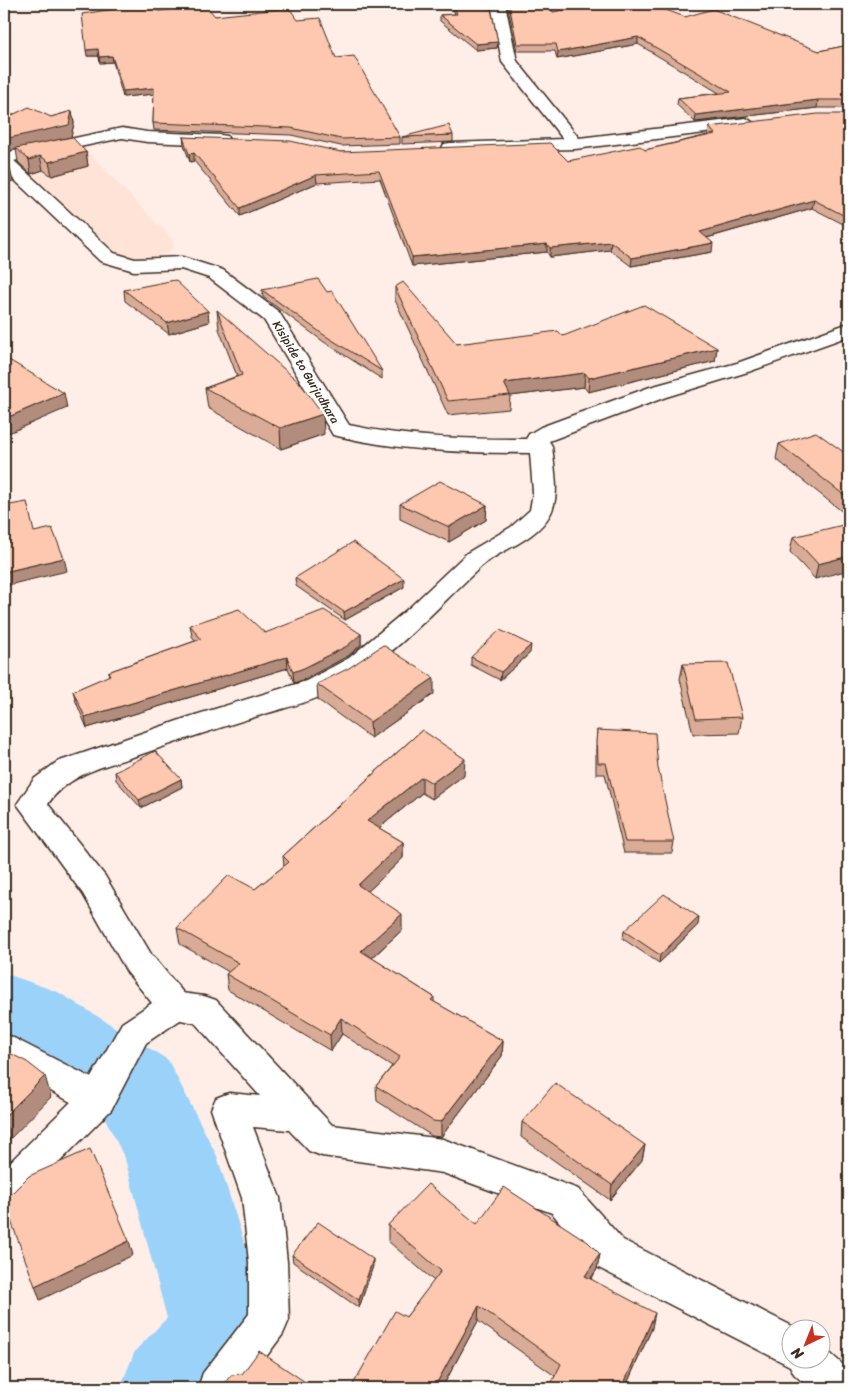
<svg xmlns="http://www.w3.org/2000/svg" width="853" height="1392" viewBox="0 0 853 1392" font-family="Sriracha,sans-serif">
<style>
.built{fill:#ffe3d6}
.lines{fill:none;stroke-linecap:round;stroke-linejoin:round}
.river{fill:#9bd2fa;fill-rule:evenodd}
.minor-casing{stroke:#3b2a1e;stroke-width:3}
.tertiary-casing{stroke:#3b2a1e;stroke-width:3}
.minor{fill:#fff;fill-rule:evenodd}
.tertiary{fill:#fff;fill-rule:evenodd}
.wall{fill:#daac97;stroke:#3b2a1e}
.shaded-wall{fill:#b28c7b;stroke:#3b2a1e}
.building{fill:#fec8b0;stroke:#3b2a1e}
.labels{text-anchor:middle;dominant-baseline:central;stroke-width:5;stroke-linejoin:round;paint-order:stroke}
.far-street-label{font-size:12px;fill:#3b2a1e;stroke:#fff}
</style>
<rect width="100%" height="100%" fill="#ffeee7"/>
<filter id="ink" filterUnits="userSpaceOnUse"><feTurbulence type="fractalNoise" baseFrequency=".02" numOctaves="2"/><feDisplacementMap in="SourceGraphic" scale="10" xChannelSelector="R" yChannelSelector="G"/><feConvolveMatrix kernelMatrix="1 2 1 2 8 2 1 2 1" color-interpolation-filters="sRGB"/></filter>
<g filter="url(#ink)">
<path class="built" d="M81 145 173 240 174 247 166 254 134 261 114 257 10 159Z"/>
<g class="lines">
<path class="river" d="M4 973 58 992 168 1060 217 1156 273 1334 258 1370 242 1388H120L135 1351 167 1318 125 1159 104 1116 4 1047Z"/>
<g class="minor-casing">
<g id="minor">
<path d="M491 4H505L517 61 579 138 746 118 754 123 746 128 575 149 444 152 442 148 444 144 450 143 563 139 502 62Z"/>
<path d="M122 128 147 132 221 135 227 136 229 140 227 144 221 145 147 142 122 138 4 163V153Z"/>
<path d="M174 992 204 996 216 1000 332 1125 443 1139 578 1189 623 1240 800 1330H790V1360H820V1345L822 1346 849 1370V1388H809L794 1374 790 1366 595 1266 552 1213 443 1173 322 1156 309 1151 289 1130 253 1127 280 1198 287 1262 289 1320 283 1334 243 1388H198L203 1373 249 1314V1262L242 1198 211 1109 216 1098 229 1093 260 1096 195 1023 162 1016 157 1006 162 996Z"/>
<path d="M4 1033 111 1088 116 1099 111 1110 98 1115 85 1110 4 1065Z"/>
</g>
</g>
<g class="tertiary-casing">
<path id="tertiary" d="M4 156 10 157 114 253 135 259 182 257 223 270 279 312 349 425C407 438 467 439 526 439L529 434 541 427 650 387 737 363 849 323V336L751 371 666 397 549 441 552 446C557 493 565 516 519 543 507 550 493 556 483 565 433 610 389 665 326 694 305 704 280 709 258 716 218 728 179 741 139 755 106 766 69 773 48 804L105 876 151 954 186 996 191 1006 186 1016 146 1043 111 1110 17 1205 4 1210V1168L85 1088 122 1023 152 1003 127 972 83 894 17 804 34 779 57 762 192 716 306 681 349 658 410 607 467 553 511 527 530 510 533 492 530 453C464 453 398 451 333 435L264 320 209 278 181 269 134 271 100 261 4 170Z"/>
</g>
<use href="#minor" class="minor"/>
<use href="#tertiary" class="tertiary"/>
</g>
<g class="wall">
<path d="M451 4H490L497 48 476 50 440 21V15L455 14Z"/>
<path d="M508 4H547L553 12 589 8 627 9 685 17 819 51 849 45V111V108H817L695 122 677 105 678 98 719 93 638 44 557 59 555 51H517L508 8Z"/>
<path d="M159 11 215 16 298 20 336 58 400 137V144L341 146 291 135 154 130 153 123 154 94 123 97 113 62 100 63 99 56H87Z"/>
<path d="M72 111 74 123 71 137 86 152 88 166 52 176 43 170 31 174 18 162 16 149 4 152V119L51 117Z"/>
<path d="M849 114V227L812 208 707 238 712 252 631 266 610 250 550 257 547 252 412 266 380 179 317 183 240 216 194 161 190 162 184 145 183 137 341 152 568 161 645 150 708 135 709 127Z"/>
<path d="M453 135V142L402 144V137Z"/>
<path d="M395 287 457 344 563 336 717 348 715 361 588 392 584 387 510 396 509 409 448 415 395 300Z"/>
<path d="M124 290 209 322 169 334 125 301Z"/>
<path d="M262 290 382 371V379L324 342 263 297Z"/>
<path d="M217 310 324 434 281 449 208 408 205 388 237 376 219 329Z"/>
<path d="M779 444 849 456V517L776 459Z"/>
<path d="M400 504 487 505 486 520 449 542 400 519Z"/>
<path d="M849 531 815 579 790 552 793 537Z"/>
<path d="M295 578 404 587 345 620 296 586Z"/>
<path d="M190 625 265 633 361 634V645L348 656 305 679 294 683 288 668 87 728 76 702 73 691 109 676 108 672 195 641 192 636Z"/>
<path d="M530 653 500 680 471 665V657Z"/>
<path d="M683 664 742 717 739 733 693 734 680 679Z"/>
<path d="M317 684 434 694 371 738 318 700Z"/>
<path d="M422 730 464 775 432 799 422 793 379 828 403 842V858L368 891 402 930 372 958 434 997V1002L503 1041 502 1056 441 1137 432 1136 377 1101 376 1086 392 1066 342 1034 331 1051 228 990 226 974 229 972 180 944 177 928 255 889 284 866 283 856Z"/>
<path d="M597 730 674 842 672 853H624L605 774H596V741Z"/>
<path d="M115 772 181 779 182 787 141 808 116 780Z"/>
<path d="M698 925 659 963 623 939 624 931Z"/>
<path d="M522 1122 645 1145 642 1160 610 1200 521 1137Z"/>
<path d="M477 1224 600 1254 597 1269 591 1280 652 1328 625 1388H550L555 1376 478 1321 442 1388H351L434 1281 388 1241V1225Z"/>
<path d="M292 1255 373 1266 359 1308 293 1262Z"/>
</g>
<g class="shaded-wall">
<path d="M638 37V44L557 59 558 52Z"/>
<path d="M498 42 497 48 476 50V44Z"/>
<path d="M98 49 99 56H87L86 50Z"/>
<path d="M112 56 113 62 100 63 99 57Z"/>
<path d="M154 88 155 94 123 97V91Z"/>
<path d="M818 100 817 108 695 122 696 115Z"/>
<path d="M72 111 74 123 71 137 4 152V139Z"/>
<path d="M86 152 88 166 52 176 49 162Z"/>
<path d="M194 153V161L190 162 189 154Z"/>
<path d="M40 156 43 170 31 174 29 160Z"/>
<path d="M10 169 13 181 4 184V171Z"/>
<path d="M316 175 317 183 240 216V208Z"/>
<path d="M814 200 812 208 699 240 700 232Z"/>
<path d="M611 242 610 250 550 257V248Z"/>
<path d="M713 243 712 252 631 266 632 258Z"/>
<path d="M547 244V252L412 266V257Z"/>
<path d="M208 311 209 322 169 334 167 323Z"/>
<path d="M717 348 715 361 588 392 589 378Z"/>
<path d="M585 373 584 387 510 396 504 383Z"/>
<path d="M64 393 67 408 4 435V419Z"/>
<path d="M323 414 324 434 281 449 280 428Z"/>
<path d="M487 505 486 520 449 542V527Z"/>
<path d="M849 556V570L815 579 818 564Z"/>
<path d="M64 558 67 571 4 586V572Z"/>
<path d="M404 579V587L345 620 344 612Z"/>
<path d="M361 634V645L348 656 305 679 294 683 293 672Z"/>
<path d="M531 645 530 653 500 680 501 672Z"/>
<path d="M287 657 288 668 87 728 85 717Z"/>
<path d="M434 678V694L371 738 370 722Z"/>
<path d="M465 759 464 775 432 799V783Z"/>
<path d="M422 777V793L368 837 367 821Z"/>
<path d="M181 779 182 787 141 808 139 800Z"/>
<path d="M403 842V858L359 900 358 885Z"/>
<path d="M402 914V930L362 967 361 951Z"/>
<path d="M699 917 698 925 659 963 660 955Z"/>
<path d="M341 1018 342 1034 331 1051 330 1035Z"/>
<path d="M503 1041 502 1056 441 1137V1122Z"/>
<path d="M45 1076 51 1097 4 1145V1117Z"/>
<path d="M645 1145 642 1160 610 1200 612 1185Z"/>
<path d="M129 1241 133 1255 40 1300 35 1286Z"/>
<path d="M600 1254 597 1269 582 1292 585 1276Z"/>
<path d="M373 1259V1266L359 1308V1300Z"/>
<path d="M479 1306 478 1321 442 1388H434Z"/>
<path d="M655 1313 652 1328 625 1388H622Z"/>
</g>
<g class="building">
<path d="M453 4H490L498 42 476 44 440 15 457 14Z"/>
<path d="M509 4H547L553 12 584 6 589 8 604 4H614L627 9 643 4H650L685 17 713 9 819 51 849 45V100H818L696 115 678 98 731 92 638 37 558 52 556 44H517Z"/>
<path d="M139 5 159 11 205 5 215 16 289 8 298 20 320 18 336 58 354 56 400 137 341 139 291 128 153 123 154 88 123 91 112 56 99 57 98 49 86 50 82 14Z"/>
<path d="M29 107 51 117 72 111 69 125 4 139V119Z"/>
<path d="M818 114H849V218L814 200 700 232 713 243 632 258 611 242 550 248 547 244 412 257 379 171 316 175 240 208 194 153 189 154 183 137 290 141 341 152 550 143 568 161 640 146 645 150 715 134 709 127Z"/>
<path d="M449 125 453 135 402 137Z"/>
<path d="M72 137 86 152 49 162 40 156 29 160 16 148Z"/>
<path d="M4 162 10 169 4 171Z"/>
<path d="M318 279 327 292 332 291 382 371 324 335 262 290Z"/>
<path d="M175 280 208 311 167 323 124 290Z"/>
<path d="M403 282 457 344 558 331 563 336 644 305 717 348 589 378 585 373 504 383 510 395 448 401 395 287Z"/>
<path d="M217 310 300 383 323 414 280 428 205 388 242 375Z"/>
<path d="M4 357 64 393 4 419Z"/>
<path d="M816 432 849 456V499L779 444Z"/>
<path d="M440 481 487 505 449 527 400 504Z"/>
<path d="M27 502 34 532 52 528 64 558 4 572V506Z"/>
<path d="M843 525 849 531V556L818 564 793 537Z"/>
<path d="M353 542 404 579 344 612 295 578Z"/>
<path d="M239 609 265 633 324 610 361 634 347 646 304 668 293 672 287 657 85 717 73 691 110 675 108 672 201 639 190 625Z"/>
<path d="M500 630 531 645 501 672 471 657Z"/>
<path d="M383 645 434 678 370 722 317 684 349 668Z"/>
<path d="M728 663 742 717 696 719 683 664Z"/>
<path d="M422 730 465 759 432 783 422 777 367 821 403 842 358 885 402 914 361 951 434 997 431 1000 503 1041 441 1122 433 1121 376 1086 400 1057 341 1018 330 1035 226 974 239 963 177 928 229 875 255 889 289 862 283 856Z"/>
<path d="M597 730 655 733 658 768 674 842H625L606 763H598Z"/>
<path d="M155 751 181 779 139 800 115 772Z"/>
<path d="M664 894 699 917 660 955 624 931Z"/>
<path d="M4 1050 27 1062 45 1076 4 1117Z"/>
<path d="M555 1083 645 1145 612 1185 522 1122Z"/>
<path d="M90 1149 129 1241 35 1286 4 1202V1196L13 1192 29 1176Z"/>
<path d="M428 1184 477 1224 504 1187 588 1242 600 1254 585 1276 655 1313 622 1388H562L550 1386 561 1364 479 1306 434 1388H351L395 1311 406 1317 441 1271 388 1225Z"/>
<path d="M318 1222 373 1259 359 1300 292 1255Z"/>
<path d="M259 1351 314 1388H221L231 1375 242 1374Z"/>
</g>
</g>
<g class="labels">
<g class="far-street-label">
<text transform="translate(306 372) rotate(59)">Kisipide to Gurjudhara</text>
</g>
</g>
<rect width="853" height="1392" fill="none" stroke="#fff" stroke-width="20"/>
<rect x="10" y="10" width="833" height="1372" fill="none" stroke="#3b2a1e" stroke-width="2" filter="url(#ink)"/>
<g transform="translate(806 1344) rotate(223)"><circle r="24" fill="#ffffff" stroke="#b1aaa5"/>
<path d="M0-4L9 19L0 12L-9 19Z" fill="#c8321e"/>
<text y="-8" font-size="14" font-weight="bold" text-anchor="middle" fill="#3b2a1e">N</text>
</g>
</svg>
